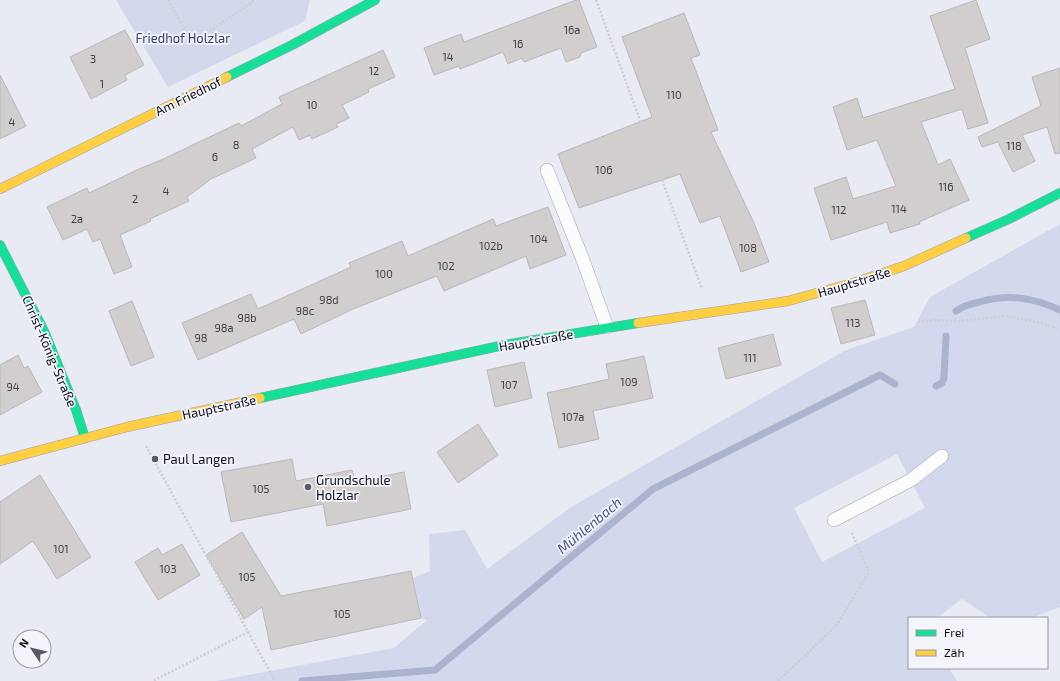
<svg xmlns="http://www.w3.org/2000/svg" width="1060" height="681" viewBox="0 0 1060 681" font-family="'Exo 2',sans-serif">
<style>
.green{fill:#d4d8ed;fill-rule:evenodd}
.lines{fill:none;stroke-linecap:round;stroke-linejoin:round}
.stream{stroke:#acb3ce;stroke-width:7}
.building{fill:#d2cece;stroke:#bab7b7}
.lane-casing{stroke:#9fa1aa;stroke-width:14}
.fast-casing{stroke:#9fa1aa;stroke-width:10}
.slow-casing{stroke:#9fa1aa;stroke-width:10}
.path{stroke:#cecfd2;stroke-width:2.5;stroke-dasharray:2 2;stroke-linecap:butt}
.lane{stroke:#fcfcfd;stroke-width:13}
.fast{stroke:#16e098;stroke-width:9}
.slow{stroke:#ffcf43;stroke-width:9}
.poi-dot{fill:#585a64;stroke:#f3f5fb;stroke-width:1.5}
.labels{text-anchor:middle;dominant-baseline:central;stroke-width:3.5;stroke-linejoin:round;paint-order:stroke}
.number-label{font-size:11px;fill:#3d3d45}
.park-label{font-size:13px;fill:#363d6e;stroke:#f3f5fb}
.street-label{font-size:13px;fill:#0b0d17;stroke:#f3f5fb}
.poi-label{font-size:13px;fill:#0b0d17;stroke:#f3f5fb;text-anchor:start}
.water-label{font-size:14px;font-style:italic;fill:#4a5385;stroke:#f3f5fb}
</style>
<rect width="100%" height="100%" fill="#e8eaf4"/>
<g class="green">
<path d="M116 0H310L305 21 168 87Z"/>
<path d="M1060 224V607L1031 618H991L962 599 937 618H909V668H949L957 681H216L394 648 427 620 421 618 413 578 430 571 429 534 465 530 487 569 571 507 846 350 914 327 930 297ZM897 454 925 508 822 562 794 508Z"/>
</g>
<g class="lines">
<g class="stream">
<path d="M956 311C963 306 970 304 979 302 1008 294 1032 297 1060 310"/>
<path d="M936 386 942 383 944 378 946 336"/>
<path d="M302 681 435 670 653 489 880 375 895 384"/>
</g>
</g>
<g class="building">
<path d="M576 0H579L597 47 581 53 580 57 566 62 561 48 524 62 522 58 508 64 503 52 460 69 459 66 434 75 424 48 461 34 464 42Z"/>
<path d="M976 0 990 39 965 48 988 123 968 129 962 109 921 122 938 165 950 159 969 200 919 222 920 224 890 233 887 222 831 240 814 188 846 177 853 199 896 186 877 140 847 150 833 107 857 98 863 118 955 89 930 16Z"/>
<path d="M684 13 700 55 691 58 718 130 711 132 754 223 769 262 741 272 720 216 700 223 680 174 579 208 558 154 652 117 622 37Z"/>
<path d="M125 30 144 65 125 75 127 80 91 99 70 57Z"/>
<path d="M383 50 395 77 368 89 369 92 342 105 349 118 336 124 338 127 312 139 310 135 299 140 293 127 252 149 256 158 211 179 187 197 189 201 150 219 151 221 120 235 132 267 114 274 100 239 93 242 87 229 63 240 47 207 87 188 89 193 139 169 161 160 239 123 241 126 282 104 279 97Z"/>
<path d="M1060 68V153L1055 154 1047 127 1022 135 1035 161 1013 172 998 142 982 147 978 137 1041 106 1032 77Z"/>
<path d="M0 75 26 126 0 139Z"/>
<path d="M548 207 566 255 530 269 526 256 444 291 437 276 353 309 301 334 294 319 198 360 182 323 251 294 258 309 351 267 349 263 402 241 408 256 493 219 496 226Z"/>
<path d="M865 300 875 335 841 344 831 308Z"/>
<path d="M132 301 154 357 131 366 109 311Z"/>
<path d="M773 334 781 365 726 379 718 348Z"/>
<path d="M18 355 24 368 28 366 42 392 0 415V365Z"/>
<path d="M644 356 653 398 593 411 599 439 559 448 547 393 609 379 606 364Z"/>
<path d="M524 362 532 398 495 407 487 370Z"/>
<path d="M478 424 498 455 458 483 437 452Z"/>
<path d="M292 459 296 481 352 470 355 482 404 472 411 509 327 526 323 504 231 522 221 472Z"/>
<path d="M40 475 91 557 57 579 33 541 0 564V502Z"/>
<path d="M242 532 281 596 411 571 421 618 271 650 262 607 244 619 206 555Z"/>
<path d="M182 544 200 575 158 600 135 562 158 548 162 555Z"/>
</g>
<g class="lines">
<g class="lane-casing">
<g id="lane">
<path d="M547 170 583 260 607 327"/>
<path d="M834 520 911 480 942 456"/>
</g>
</g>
<g class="fast-casing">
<g id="fast">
<path d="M227 77 292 45 375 0"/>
<path d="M966 238 1009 219 1060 193"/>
<path d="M0 245 44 331 76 410 85 438"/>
<path d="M260 398 504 345 638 323"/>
</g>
</g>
<g class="slow-casing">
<g id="slow">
<path d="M0 189 227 77"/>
<path d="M638 323 788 301 853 283 904 266 966 238"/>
<path d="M0 461 127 427 260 398"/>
</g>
</g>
<g class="path">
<path d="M168 0 187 34 200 38 255 0"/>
<path d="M596 0 702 289"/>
<path d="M918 322 936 320 958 321 1006 316 1033 321 1060 329"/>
<path d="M146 446 248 632 153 681"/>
<path d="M248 632 275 681"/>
<path d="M778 681 836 626 869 572 852 533"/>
</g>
<use href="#lane" class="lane"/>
<use href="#fast" class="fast"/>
<use href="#slow" class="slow"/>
</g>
<g class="poi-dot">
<circle cx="155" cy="459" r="4"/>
<circle cx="308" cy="487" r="4"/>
</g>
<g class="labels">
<g class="number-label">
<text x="572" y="29">16a</text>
<text x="518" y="43">16</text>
<text x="448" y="56">14</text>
<text x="93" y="58">3</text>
<text x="374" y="70">12</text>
<text x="102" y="83">1</text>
<text x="674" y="94">110</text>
<text x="312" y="104">10</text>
<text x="12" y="121">4</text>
<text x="236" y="144">8</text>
<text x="1014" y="145">118</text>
<text x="215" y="156">6</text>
<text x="604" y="169">106</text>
<text x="946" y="186">116</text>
<text x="166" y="190">4</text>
<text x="135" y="198">2</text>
<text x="899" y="208">114</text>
<text x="839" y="209">112</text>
<text x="77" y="218">2a</text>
<text x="539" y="238">104</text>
<text x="491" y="245">102b</text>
<text x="748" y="247">108</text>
<text x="446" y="265">102</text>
<text x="384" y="273">100</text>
<text x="329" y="299">98d</text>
<text x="305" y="310">98c</text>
<text x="247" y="317">98b</text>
<text x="853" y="322">113</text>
<text x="224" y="327">98a</text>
<text x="201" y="337">98</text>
<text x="750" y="357">111</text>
<text x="629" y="381">109</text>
<text x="509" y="384">107</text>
<text x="13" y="386">94</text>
<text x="573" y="416">107a</text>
<text x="261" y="488">105</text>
<text x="61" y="548">101</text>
<text x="168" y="568">103</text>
<text x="247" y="576">105</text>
<text x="342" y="613">105</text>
</g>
<g class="park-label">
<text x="183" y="38">Friedhof Holzlar</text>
</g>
<g class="street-label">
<text transform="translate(188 96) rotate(-26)">Am Friedhof</text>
<text transform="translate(854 282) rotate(-17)">Hauptstraße</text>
<text transform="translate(536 340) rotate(-10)">Hauptstraße</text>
<text transform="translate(50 351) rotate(67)">Christ-König-Straße</text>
<text transform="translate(219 407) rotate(-12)">Hauptstraße</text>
</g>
<g class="poi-label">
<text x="163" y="459">Paul Langen</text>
<text x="316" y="480">Grundschule<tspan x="316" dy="15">Holzlar</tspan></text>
</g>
<g class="water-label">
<text transform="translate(589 525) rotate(-40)">Mühlenbach</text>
</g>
</g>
<rect x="908" y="617" width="140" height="52" fill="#f3f5fb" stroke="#9698a0"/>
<rect x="916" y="630" width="20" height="6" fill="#16e098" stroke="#9698a0"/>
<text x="944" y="637" font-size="12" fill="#0b0d17">Frei</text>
<rect x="916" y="650" width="20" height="6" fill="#ffcf43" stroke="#9698a0"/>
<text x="944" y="657" font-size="12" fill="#0b0d17">Zäh</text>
<g transform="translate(32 649) rotate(305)"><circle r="19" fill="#f3f5fb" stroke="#9698a0"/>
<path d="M0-3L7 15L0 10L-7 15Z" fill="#585a64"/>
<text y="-6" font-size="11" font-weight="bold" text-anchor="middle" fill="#0b0d17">N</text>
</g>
</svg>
